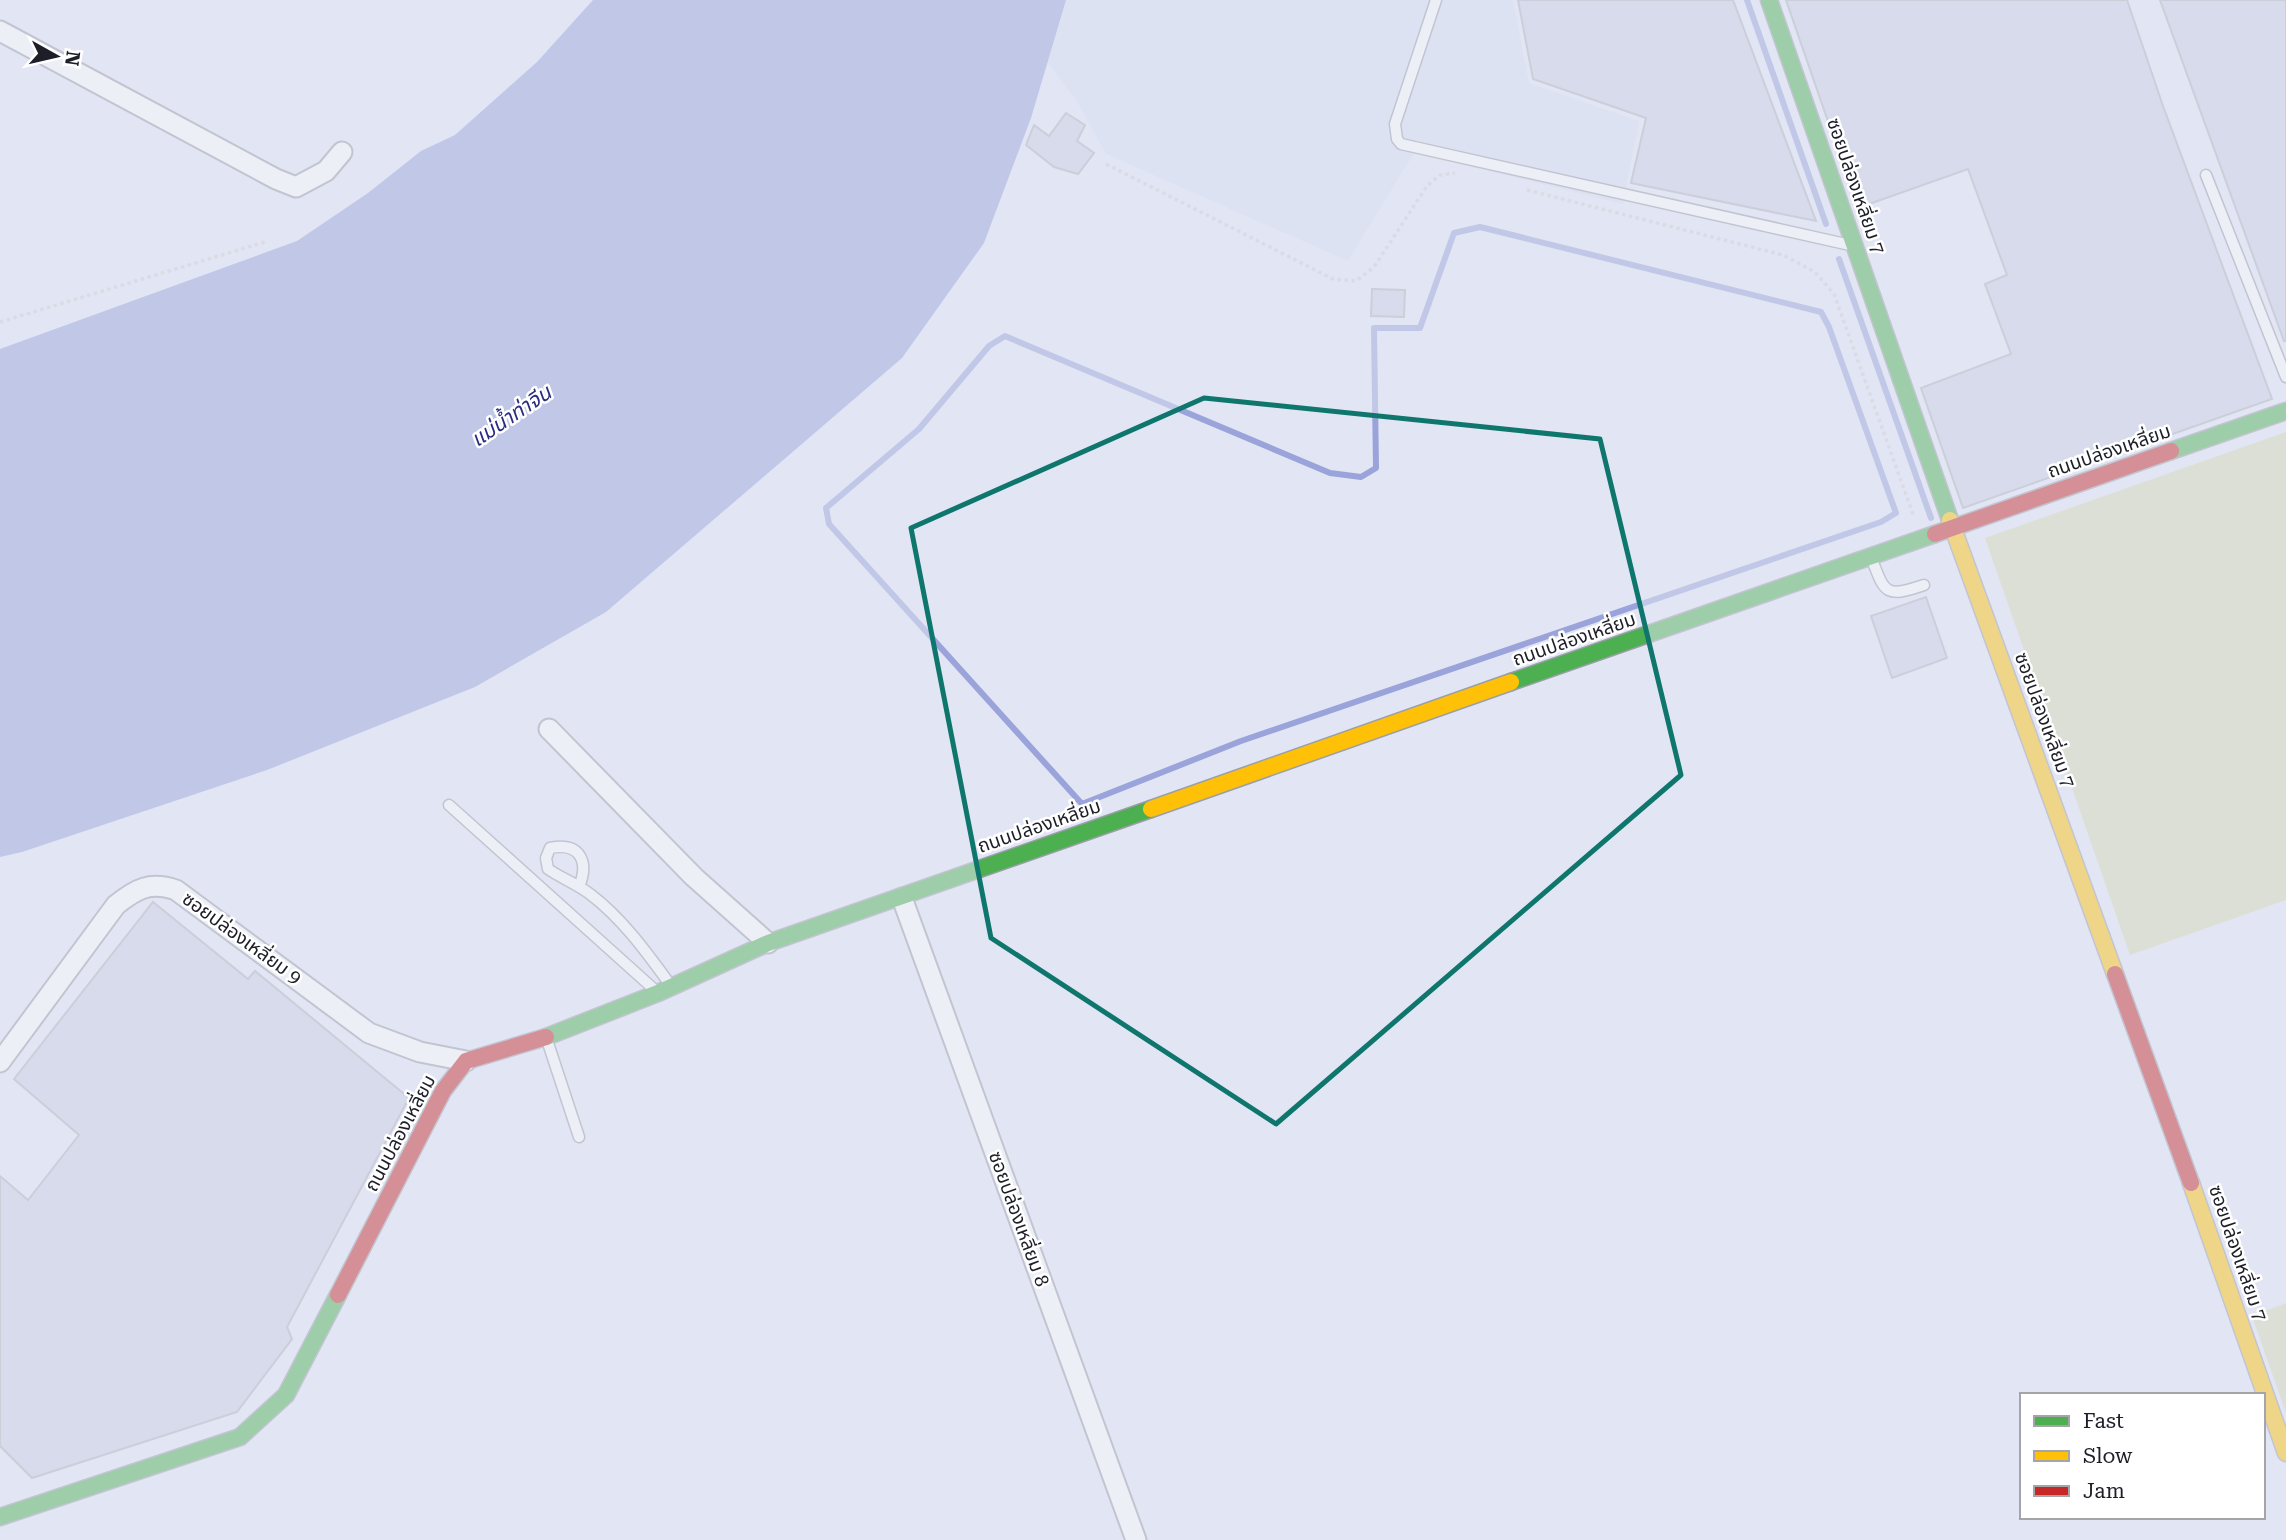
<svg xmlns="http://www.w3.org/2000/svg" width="2286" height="1540" viewBox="0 0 2286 1540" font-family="'Roboto Serif','Noto Sans Thai',serif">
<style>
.built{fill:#d8ddf4}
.green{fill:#d6d8b2}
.water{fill:#9aa3da}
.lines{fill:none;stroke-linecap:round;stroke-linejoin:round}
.stream{stroke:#9aa3da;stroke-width:6}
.building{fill:#cbcee3;stroke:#b0b3bd;stroke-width:2}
.lane-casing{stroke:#9b9ea8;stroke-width:13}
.street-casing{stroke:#9b9ea8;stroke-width:23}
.fast-casing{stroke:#9b9ea8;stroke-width:19}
.slow-casing{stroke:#9b9ea8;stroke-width:19}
.jam-casing{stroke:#9b9ea8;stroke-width:19}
.path{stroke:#d1d1d5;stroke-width:3.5;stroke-dasharray:3.5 3.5;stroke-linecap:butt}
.lane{stroke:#fbfbfd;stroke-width:10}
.street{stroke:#fbfbfd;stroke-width:19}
.fast{stroke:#4caf50;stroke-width:16}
.slow{stroke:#ffc107;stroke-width:16}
.jam{stroke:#c62828;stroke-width:16}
.marked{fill:none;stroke:#0f766e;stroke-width:5;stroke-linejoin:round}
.labels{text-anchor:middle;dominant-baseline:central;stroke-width:5;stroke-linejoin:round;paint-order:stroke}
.street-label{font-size:19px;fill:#1d1e27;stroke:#fff}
.water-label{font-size:21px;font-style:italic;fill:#292c80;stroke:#fff}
</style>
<rect width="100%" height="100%" fill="#e2e5f3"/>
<path class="built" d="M1066 0H1513L1529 83 1639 121 1623 204 1414 153 1348 261 1106 154 1076 100 1046 61Z"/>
<g class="green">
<path d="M2286 432V900L2130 955 1985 538Z"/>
<path d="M2286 1303V1413L2252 1316Z"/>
</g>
<path class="water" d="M593 0H1066L1031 118 984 243 902 358 606 612 475 687 267 770 22 852 0 857V349L297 241 368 193 421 151 455 135 537 62Z"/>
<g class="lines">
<g class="stream">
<path d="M1747 0 1826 224"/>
<path d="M1480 227 1821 312 1829 327 1896 513 1881 522 1241 741 1082 804 829 524 826 508 919 429 989 346 1005 336 1330 473 1361 477 1376 468 1374 328H1420L1454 233Z"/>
<path d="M1839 259 1931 518"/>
</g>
</g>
<g class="building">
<path d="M1518 0H1733L1816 221 1631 183 1646 118 1533 79Z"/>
<path d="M1786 0H2127L2163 106 2272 399 1963 508 1921 388 2011 354 1985 284 2007 275 1968 169 1858 208Z"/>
<path d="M2160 0H2286V341H2284Z"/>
<path d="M1066 113 1085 125 1077 141 1094 153 1078 174 1054 167 1026 145 1034 125 1049 136Z"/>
<path d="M1372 289 1405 290 1404 317 1371 316Z"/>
<path d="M1926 597 1947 658 1892 678 1871 616Z"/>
<path d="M153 902 248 979 255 971 409 1098 287 1327 292 1339 237 1412 32 1478 0 1446V1176L28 1200 79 1135 14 1079Z"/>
</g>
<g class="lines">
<g class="lane-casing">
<g id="lane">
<path d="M1436 0 1395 124 1397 139 1401 144 1850 245"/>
<path d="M2206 175 2286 377"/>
<path d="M1871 557C1885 594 1885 598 1924 585"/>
<path d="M449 805 656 991"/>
<path d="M579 887C589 862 581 842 550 848L546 858 548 869C561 878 577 884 590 894 623 919 647 953 672 987"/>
<path d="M546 1037 579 1137"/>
</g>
</g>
<g class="street-casing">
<g id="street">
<path d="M0 31 276 179 296 187 326 171 342 152"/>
<path d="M549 729 694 877 768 943"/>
<path d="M902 898 1136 1540"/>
<path d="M0 1062 116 905C136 889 150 881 176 890L369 1033 420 1052 466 1061"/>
</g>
</g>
<g class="fast-casing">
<g id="fast">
<path d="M1769 0 1950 520"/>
<path d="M2171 451 2286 411"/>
<path d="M1511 682 1935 534"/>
<path d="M546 1037 658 993 768 943 1151 809"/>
<path d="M0 1517 240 1437 286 1395 338 1295"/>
</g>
</g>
<g class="slow-casing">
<g id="slow">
<path d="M1950 520 2115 974"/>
<path d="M1151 809 1511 682"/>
<path d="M2191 1183 2286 1453"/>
</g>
</g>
<g class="jam-casing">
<g id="jam">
<path d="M1935 534 2171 451"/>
<path d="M2115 974 2191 1183"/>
<path d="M338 1295 443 1091 466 1061 546 1037"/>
</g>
</g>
<g class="path">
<path d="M1106 164 1333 279 1356 281 1374 267 1427 186 1440 175 1455 173"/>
<path d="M1527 190 1783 255 1815 272 1834 294 1914 517"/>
<path d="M0 322 265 242"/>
</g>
<use href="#lane" class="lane"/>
<use href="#street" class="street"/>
<use href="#fast" class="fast"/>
<use href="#slow" class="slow"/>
<use href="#jam" class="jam"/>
</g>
<path d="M0 0H2286V1540H0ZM1204 398 1600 439 1681 775 1276 1124 991 938 911 528Z" fill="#e2e5f3" fill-opacity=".55" fill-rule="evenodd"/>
<path class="marked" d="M1204 398 1600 439 1681 775 1276 1124 991 938 911 528Z"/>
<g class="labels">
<g class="street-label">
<text transform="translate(1856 186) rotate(71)">ซอยปล่องเหลี่ยม 7</text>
<text transform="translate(2109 451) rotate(-19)">ถนนปล่องเหลี่ยม</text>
<text transform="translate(1574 639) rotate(-19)">ถนนปล่องเหลี่ยม</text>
<text transform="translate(2045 720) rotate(70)">ซอยปล่องเหลี่ยม 7</text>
<text transform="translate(1039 826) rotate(-19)">ถนนปล่องเหลี่ยม</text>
<text transform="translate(242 938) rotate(36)">ซอยปล่องเหลี่ยม 9</text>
<text transform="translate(400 1133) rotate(-62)">ถนนปล่องเหลี่ยม</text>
<text transform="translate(1019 1219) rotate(70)">ซอยปล่องเหลี่ยม 8</text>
<text transform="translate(2238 1253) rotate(71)">ซอยปล่องเหลี่ยม 7</text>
</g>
<g class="water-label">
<text transform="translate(511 416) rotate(-34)">แม่น้ำท่าจีน</text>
</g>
</g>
<rect x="2020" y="1393" width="245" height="126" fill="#ffffff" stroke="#a5a5a9" stroke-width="2"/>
<rect x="2034" y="1416" width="35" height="10" fill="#4caf50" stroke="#a5a5a9" stroke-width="2"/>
<text x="2083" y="1428" font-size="21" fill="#1d1e27">Fast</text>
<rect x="2034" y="1451" width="35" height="10" fill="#ffc107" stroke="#a5a5a9" stroke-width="2"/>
<text x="2083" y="1463" font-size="21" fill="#1d1e27">Slow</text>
<rect x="2034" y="1486" width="35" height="10" fill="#c62828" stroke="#a5a5a9" stroke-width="2"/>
<text x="2083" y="1498" font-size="21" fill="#1d1e27">Jam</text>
<g transform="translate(56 56) rotate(98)" stroke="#ffffff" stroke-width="5" paint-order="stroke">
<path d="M0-5L12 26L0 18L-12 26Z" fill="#1d1e27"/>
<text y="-10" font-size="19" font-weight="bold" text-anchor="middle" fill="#1d1e27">N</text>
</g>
</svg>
